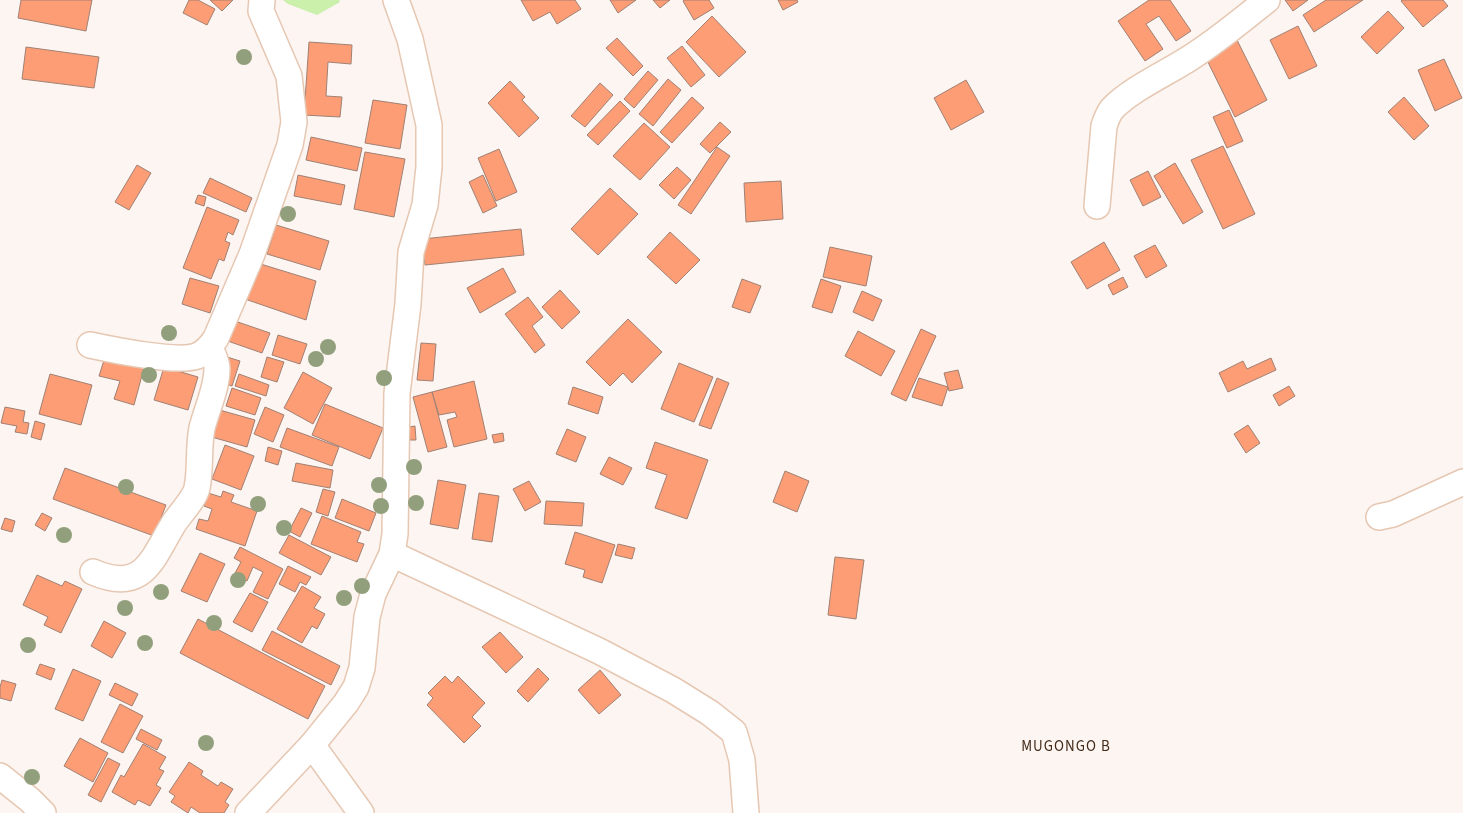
<svg xmlns="http://www.w3.org/2000/svg" width="1463" height="813" viewBox="0 0 1463 813" font-family="'Source Sans 3',sans-serif">
<style>
.green{fill:#cbf0ac}
.building{fill:#fc9d75;stroke:#a18073}
.lines{fill:none;stroke-linecap:round;stroke-linejoin:round}
.minor-casing{stroke:#e6c7b2;stroke-width:28}
.minor{stroke:#fff;stroke-width:25}
.tree{fill:#919f7c}
.labels{text-anchor:middle;dominant-baseline:central;stroke-width:4;stroke-linejoin:round;paint-order:stroke}
.quarter-label{font-size:15px;letter-spacing:1px;fill:#432b1a;stroke:#fcf5f1}
</style>
<rect width="100%" height="100%" fill="#fcf5f1"/>
<path class="green" d="M283 0H339L340 2 317 15 288 4Z"/>
<g class="building">
<path d="M21 0H92L86 31 18 18Z"/>
<path d="M189 0H198L215 9 207 25 183 13Z"/>
<path d="M210 0H233L222 11Z"/>
<path d="M521 0H575L581 9 557 24 550 12 533 21Z"/>
<path d="M610 0H636L618 13Z"/>
<path d="M653 0H670L660 8Z"/>
<path d="M684 0H709L714 8 694 20 683 1Z"/>
<path d="M778 0H797L798 2 783 10Z"/>
<path d="M1149 0H1170L1191 31 1176 41 1159 16 1146 24 1163 49 1145 61 1118 21Z"/>
<path d="M1285 0H1308L1293 11Z"/>
<path d="M1326 0H1363L1314 32 1303 15Z"/>
<path d="M1402 0H1443L1448 6 1423 27 1401 1Z"/>
<path d="M1388 11 1404 28 1377 54 1361 37Z"/>
<path d="M712 16 746 52 719 77 686 42Z"/>
<path d="M1298 26 1317 66 1289 79 1270 40Z"/>
<path d="M617 38 643 66 633 76 606 48Z"/>
<path d="M1236 38 1267 100 1235 117 1204 54Z"/>
<path d="M309 42 352 45 351 64 328 62 326 96 342 97 340 117 304 115Z"/>
<path d="M682 46 705 75 691 87 667 58Z"/>
<path d="M26 47 99 57 94 88 22 79Z"/>
<path d="M1444 59 1462 98 1435 111 1418 70Z"/>
<path d="M648 71 658 80 634 108 624 99Z"/>
<path d="M668 79 681 90 653 126 639 114Z"/>
<path d="M966 80 984 112 951 130 934 98Z"/>
<path d="M510 81 525 97 522 100 539 118 519 137 488 103Z"/>
<path d="M600 83 613 95 585 127 571 116Z"/>
<path d="M692 97 704 108 672 143 660 132Z"/>
<path d="M1404 97 1429 126 1414 140 1388 112Z"/>
<path d="M373 100 407 105 400 149 365 143Z"/>
<path d="M620 101 630 111 598 145 587 135Z"/>
<path d="M1229 110 1243 141 1227 148 1213 117Z"/>
<path d="M720 122 731 132 710 153 700 144Z"/>
<path d="M644 123 670 147 640 180 613 156Z"/>
<path d="M311 137 362 148 357 171 306 160Z"/>
<path d="M1223 146 1255 214 1223 229 1191 160Z"/>
<path d="M717 147 730 156 691 214 678 205Z"/>
<path d="M499 149 517 192 496 201 478 158Z"/>
<path d="M365 152 405 159 394 217 354 209Z"/>
<path d="M1175 163 1203 212 1183 224 1154 176Z"/>
<path d="M137 165 151 173 129 210 115 202Z"/>
<path d="M677 167 691 180 674 199 659 185Z"/>
<path d="M1148 171 1161 197 1143 206 1130 180Z"/>
<path d="M298 175 345 185 341 205 294 196Z"/>
<path d="M483 175 497 206 483 213 469 182Z"/>
<path d="M210 178 252 198 246 212 203 193Z"/>
<path d="M781 181 783 219 746 222 744 183Z"/>
<path d="M610 188 638 214 598 255 571 229Z"/>
<path d="M198 195 206 197 204 206 195 203Z"/>
<path d="M207 207 239 220 233 235 228 232 225 241 230 243 224 261 219 259 211 279 183 268Z"/>
<path d="M276 225 329 241 320 270 267 254Z"/>
<path d="M521 229 524 255 425 265 422 239Z"/>
<path d="M670 232 700 260 676 284 647 257Z"/>
<path d="M1104 242 1120 270 1087 289 1071 262Z"/>
<path d="M1155 245 1167 266 1146 278 1134 256Z"/>
<path d="M830 247 872 256 866 286 823 277Z"/>
<path d="M254 262 316 281 306 320 242 298Z"/>
<path d="M503 268 516 292 480 313 467 288Z"/>
<path d="M1123 277 1128 287 1113 295 1108 285Z"/>
<path d="M190 278 219 286 210 313 182 304Z"/>
<path d="M742 279 761 286 750 313 732 307Z"/>
<path d="M821 279 841 286 832 313 812 307Z"/>
<path d="M560 290 580 312 562 329 542 307Z"/>
<path d="M862 291 882 300 873 321 853 312Z"/>
<path d="M528 297 543 317 532 326 545 345 535 353 505 314Z"/>
<path d="M229 319 270 333 262 353 222 339Z"/>
<path d="M628 319 662 352 632 383 623 373 610 386 586 362Z"/>
<path d="M921 329 936 336 906 401 891 394Z"/>
<path d="M858 331 895 351 881 376 845 356Z"/>
<path d="M278 335 307 344 300 364 272 355Z"/>
<path d="M421 343 436 344 433 381 417 380Z"/>
<path d="M105 357 144 368 134 405 114 399 120 381 99 376Z"/>
<path d="M227 357 240 361 232 386 220 382Z"/>
<path d="M267 357 284 362 277 382 261 377Z"/>
<path d="M1271 358 1276 370 1228 392 1219 373 1243 361 1247 369Z"/>
<path d="M679 363 713 377 694 422 661 409Z"/>
<path d="M164 367 198 377 188 410 154 400Z"/>
<path d="M958 370 963 388 949 391 944 373Z"/>
<path d="M303 372 332 388 313 424 284 408Z"/>
<path d="M50 374 92 385 81 425 39 414Z"/>
<path d="M239 374 269 385 266 396 235 386Z"/>
<path d="M717 378 729 383 711 429 699 425Z"/>
<path d="M919 378 948 387 942 406 912 397Z"/>
<path d="M474 381 487 439 454 447 447 420 457 417 455 412 439 415 432 392Z"/>
<path d="M1289 386 1295 396 1279 406 1273 395Z"/>
<path d="M573 387 603 397 598 414 568 404Z"/>
<path d="M232 388 261 398 255 415 226 406Z"/>
<path d="M432 392 447 447 428 452 413 397Z"/>
<path d="M325 404 383 428 370 459 312 435Z"/>
<path d="M5 407 25 411 23 422 29 423 27 434 15 432 17 426 1 423Z"/>
<path d="M265 407 284 415 273 442 254 434Z"/>
<path d="M216 409 255 420 247 447 208 436Z"/>
<path d="M35 421 45 424 41 440 31 437Z"/>
<path d="M1248 425 1260 443 1246 453 1234 434Z"/>
<path d="M415 426 416 440H410L409 427Z"/>
<path d="M287 428 339 447 332 466 280 447Z"/>
<path d="M567 429 586 437 576 462 556 454Z"/>
<path d="M503 433 504 441 494 443 492 435Z"/>
<path d="M655 442 708 460 687 519 655 508 667 475 646 468Z"/>
<path d="M225 445 254 456 241 490 212 479Z"/>
<path d="M268 447 282 451 278 465 265 461Z"/>
<path d="M609 457 632 468 623 485 600 474Z"/>
<path d="M296 463 333 470 330 488 292 481Z"/>
<path d="M65 468 166 505 154 536 53 499Z"/>
<path d="M785 471 809 481 797 512 773 502Z"/>
<path d="M438 480 466 485 458 529 430 524Z"/>
<path d="M529 481 541 502 525 511 513 489Z"/>
<path d="M323 489 335 492 328 516 316 512Z"/>
<path d="M223 491 234 495 231 502 257 511 245 546 196 529 199 519 208 521 212 509 204 506 208 493 221 497Z"/>
<path d="M479 493 499 496 492 542 472 539Z"/>
<path d="M342 499 376 513 369 531 335 518Z"/>
<path d="M546 501 584 503 582 526 544 524Z"/>
<path d="M301 508 312 513 300 537 289 531Z"/>
<path d="M42 513 52 518 45 531 35 525Z"/>
<path d="M322 516 361 532 357 542 364 544 357 562 311 544Z"/>
<path d="M5 518 15 521 12 532 1 529Z"/>
<path d="M575 532 615 545 602 583 583 577 585 570 565 564Z"/>
<path d="M289 535 331 557 321 575 279 553Z"/>
<path d="M618 544 635 548 632 559 615 555Z"/>
<path d="M240 547 283 569 268 599 253 592 263 572 253 567 247 581 234 575 241 562 234 558Z"/>
<path d="M200 553 225 564 207 602 181 591Z"/>
<path d="M835 557 864 560 856 619 828 615Z"/>
<path d="M288 566 311 577 306 585 300 582 295 592 279 584Z"/>
<path d="M37 575 62 586 65 581 82 589 61 633 44 625 48 617 23 605Z"/>
<path d="M302 586 321 597 314 608 325 614 317 629 312 626 302 643 277 629Z"/>
<path d="M250 593 268 602 252 632 233 622Z"/>
<path d="M198 619 325 686 308 719 180 653Z"/>
<path d="M104 621 126 633 112 658 91 646Z"/>
<path d="M272 631 340 666 331 685 262 650Z"/>
<path d="M500 632 523 657 506 673 482 647Z"/>
<path d="M40 664 55 669 51 680 36 674Z"/>
<path d="M538 668 549 679 528 702 517 691Z"/>
<path d="M73 669 101 681 83 721 55 709Z"/>
<path d="M600 670 621 695 599 714 578 690Z"/>
<path d="M445 676 452 683 458 676 485 703 472 717 481 726 464 743 427 705 433 698 428 693Z"/>
<path d="M2 680 16 684 11 701 0 698V687Z"/>
<path d="M115 683 138 694 132 706 109 695Z"/>
<path d="M120 704 143 716 123 753 101 742Z"/>
<path d="M141 729 162 740 157 750 136 739Z"/>
<path d="M80 738 108 753 93 782 64 766Z"/>
<path d="M143 744 166 757 159 769 164 771 156 785 161 788 150 806 138 800 135 805 112 792 121 775 124 777Z"/>
<path d="M108 758 120 764 101 802 88 795Z"/>
<path d="M189 762 203 771 201 775 218 786 221 782 233 789 225 802 229 805 224 813H200L191 807 188 813 171 802 175 796 169 792Z"/>
</g>
<g class="lines">
<g class="minor-casing">
<g id="minor">
<path d="M1097 206 1104 126C1106 120 1108 114 1112 109 1131 89 1167 73 1190 58 1217 41 1242 20 1267 0"/>
<path d="M90 345C113 350 178 363 197 356 206 352 211 346 216 338L252 254 290 145 294 122 289 76 261 11 262 0"/>
<path d="M1379 517 1393 514 1463 482"/>
<path d="M392 554 599 651 673 690 710 713 734 732 742 760 746 813"/>
<path d="M93 572C144 594 152 559 174 523 180 514 195 498 197 488 201 469 198 447 202 428 207 408 217 389 217 368 217 362 212 353 210 347"/>
<path d="M312 745 361 813"/>
<path d="M0 776 30 800 43 813"/>
<path d="M248 813 312 745 346 703 356 687 362 668 367 617 373 594 392 554 395 534 397 393 408 304 411 252 425 205 429 167V125L410 39 396 0"/>
</g>
</g>
<use href="#minor" class="minor"/>
</g>
<g class="tree">
<circle cx="244" cy="57" r="8"/>
<circle cx="288" cy="214" r="8"/>
<circle cx="169" cy="333" r="8"/>
<circle cx="328" cy="347" r="8"/>
<circle cx="316" cy="359" r="8"/>
<circle cx="149" cy="375" r="8"/>
<circle cx="384" cy="378" r="8"/>
<circle cx="414" cy="467" r="8"/>
<circle cx="379" cy="485" r="8"/>
<circle cx="126" cy="487" r="8"/>
<circle cx="416" cy="503" r="8"/>
<circle cx="258" cy="504" r="8"/>
<circle cx="381" cy="506" r="8"/>
<circle cx="284" cy="528" r="8"/>
<circle cx="64" cy="535" r="8"/>
<circle cx="238" cy="580" r="8"/>
<circle cx="362" cy="586" r="8"/>
<circle cx="161" cy="592" r="8"/>
<circle cx="344" cy="598" r="8"/>
<circle cx="125" cy="608" r="8"/>
<circle cx="214" cy="623" r="8"/>
<circle cx="145" cy="643" r="8"/>
<circle cx="28" cy="645" r="8"/>
<circle cx="206" cy="743" r="8"/>
<circle cx="32" cy="777" r="8"/>
</g>
<g class="labels">
<g class="quarter-label">
<text x="1066" y="746">MUGONGO B</text>
</g>
</g>
</svg>
